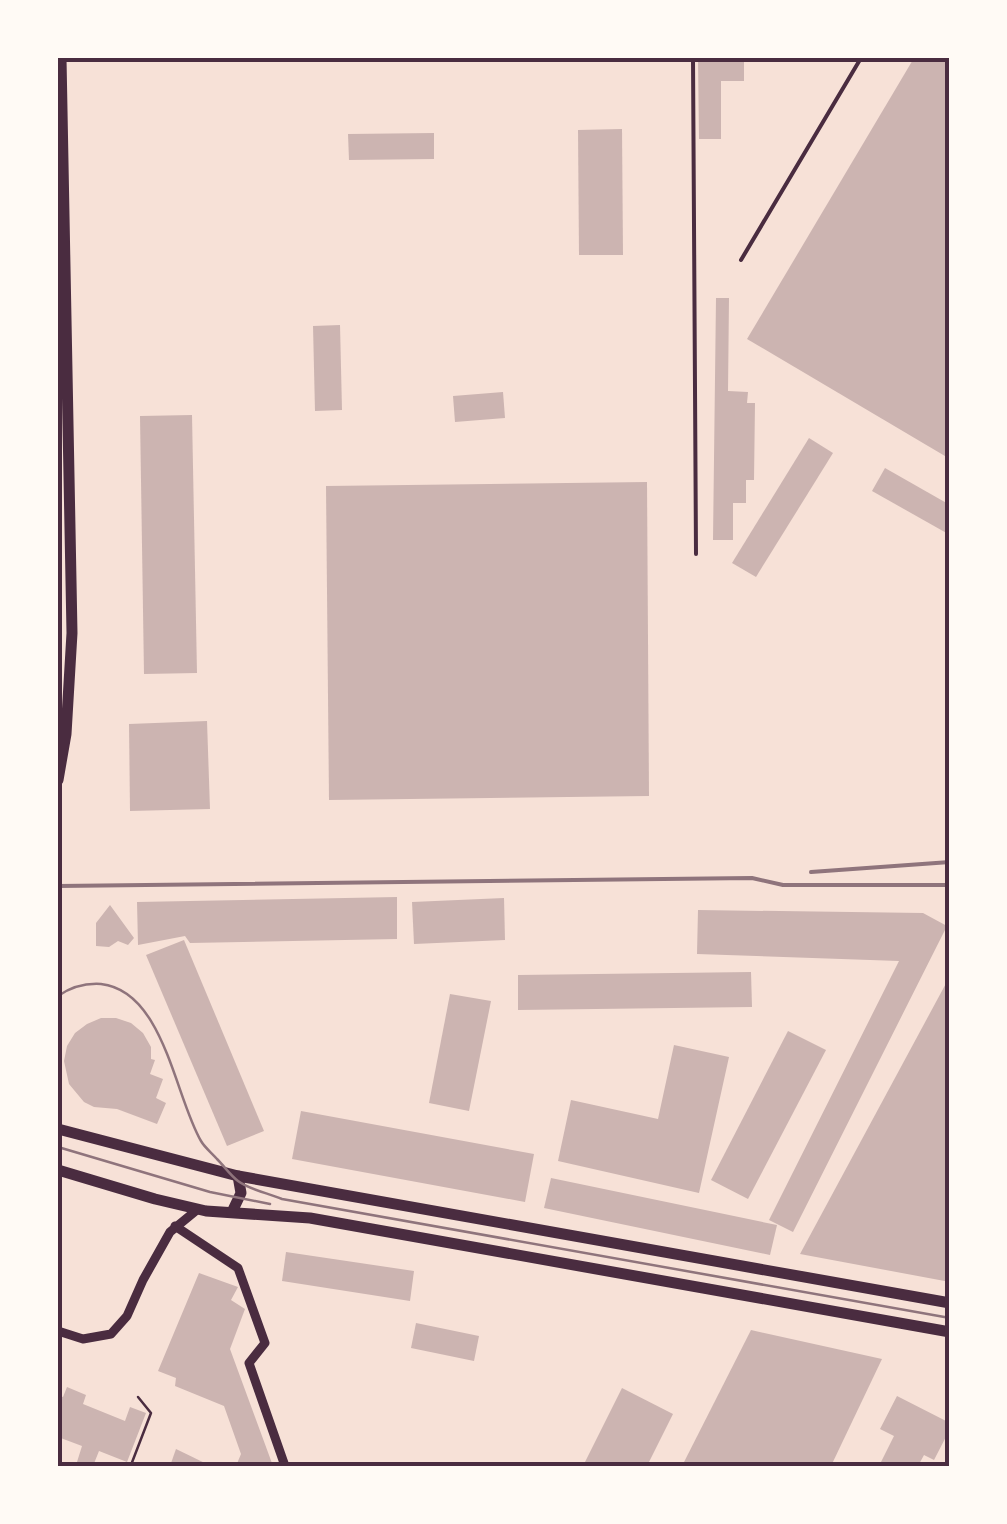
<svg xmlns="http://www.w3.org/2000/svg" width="1007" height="1524" viewBox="0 0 1007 1524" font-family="Rubik,sans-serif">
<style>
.building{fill:#ccb4b1}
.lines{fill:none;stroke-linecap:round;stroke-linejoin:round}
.path{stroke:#4a2c40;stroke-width:2.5}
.service{stroke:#4a2c40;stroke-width:4}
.minor{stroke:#4a2c40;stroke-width:9}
.secondary{stroke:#4a2c40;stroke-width:11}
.tram{stroke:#8f747c;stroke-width:2.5}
.rail{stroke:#8f747c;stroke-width:4}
.neatline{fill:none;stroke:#4a2c40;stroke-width:4}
</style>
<rect width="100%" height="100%" fill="#f7e1d7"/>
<g class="building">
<path d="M698 58H744V81H721V139H699Z"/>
<path d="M914 58H950V459L747 339Z"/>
<path d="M622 129 623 255H579L578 130Z"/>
<path d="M434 133V159L349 160 348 134Z"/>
<path d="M716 298H729L728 391 748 392 747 403H755L754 480H746V503H733V540H713Z"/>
<path d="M340 325 342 410 315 411 313 326Z"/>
<path d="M503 392 505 418 455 422 453 396Z"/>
<path d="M192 415 197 673 144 674 140 416Z"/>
<path d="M809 438 833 453 756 577 732 563Z"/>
<path d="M885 468 950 505V535L872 491Z"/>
<path d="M647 482 649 796 329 800 326 486Z"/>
<path d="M207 721 210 809 130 811 129 724Z"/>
<path d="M397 897V939L190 943 185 936 138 945 137 902Z"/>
<path d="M504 898 505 940 414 944 412 902Z"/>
<path d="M110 905 134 938 128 945 118 941 109 947 96 946V923Z"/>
<path d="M698 910 923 913 947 926 793 1232 769 1220 899 961 697 954Z"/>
<path d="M184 940 264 1131 227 1146 146 955Z"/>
<path d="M751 972 752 1007 518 1010V975Z"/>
<path d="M950 976V1282L800 1254Z"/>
<path d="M450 994 491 1001 469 1111 429 1103Z"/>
<path d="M101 1018H116L131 1023 143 1033 151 1047V1059L155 1060 150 1074 163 1079 156 1098 166 1103 157 1124 117 1109 94 1107 84 1102 69 1084 64 1061 67 1046 75 1033 87 1024Z"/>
<path d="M788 1031 826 1050 748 1199 711 1180Z"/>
<path d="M674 1045 729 1057 699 1193 558 1161 571 1100 658 1119Z"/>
<path d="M301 1111 534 1154 525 1202 292 1159Z"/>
<path d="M551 1178 777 1225 770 1255 544 1208Z"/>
<path d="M286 1252 414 1271 410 1301 282 1281Z"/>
<path d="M199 1273 238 1287 231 1300 245 1309 230 1349 273 1466H236L241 1454 224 1406 175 1386 176 1378 158 1371Z"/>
<path d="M416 1323 479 1336 474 1361 411 1348Z"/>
<path d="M751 1330 882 1359 831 1466H682Z"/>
<path d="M67 1387 86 1395 83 1404 125 1421 130 1407 146 1413 127 1462 99 1451 93 1466 77 1462 82 1446 58 1437V1395L63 1397Z"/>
<path d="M622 1388 673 1414 647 1466H583Z"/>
<path d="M897 1396 950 1423V1429L934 1460 924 1455 918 1466H879L894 1436 880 1429Z"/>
<path d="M176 1449 211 1466H170Z"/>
</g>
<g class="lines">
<path class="path" d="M131 1465 151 1413 138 1397"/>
<g class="service">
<path d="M693 58 696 554"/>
<path d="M741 260 861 58"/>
</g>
<g class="minor">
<path d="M175 1226 238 1268 265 1343 249 1363 285 1466"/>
<path d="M58 1331 83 1339 111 1334 127 1316 143 1280 170 1232 198 1209"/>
</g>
<g class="secondary">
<path d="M58 780 66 734 72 633 61 58"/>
<path d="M58 1129 238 1176 950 1303"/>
<path d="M58 1170 155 1199 206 1211 310 1218 950 1332"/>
<path d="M232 1212 241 1193 238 1176"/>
</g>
<g class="tram">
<path d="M58 996C71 987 85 983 101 984 164 991 175 1097 201 1141 205 1148 212 1153 217 1159 224 1166 230 1175 238 1181 250 1190 268 1193 282 1199L950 1318"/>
<path d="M58 1147 210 1192 270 1204"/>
</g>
<g class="rail">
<path d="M811 872 950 862"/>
<path d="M58 886 752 878 783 885H950"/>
</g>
</g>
<rect width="1007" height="1524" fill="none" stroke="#fffaf5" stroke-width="120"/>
<rect x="60" y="60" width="887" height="1404" class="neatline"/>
</svg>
